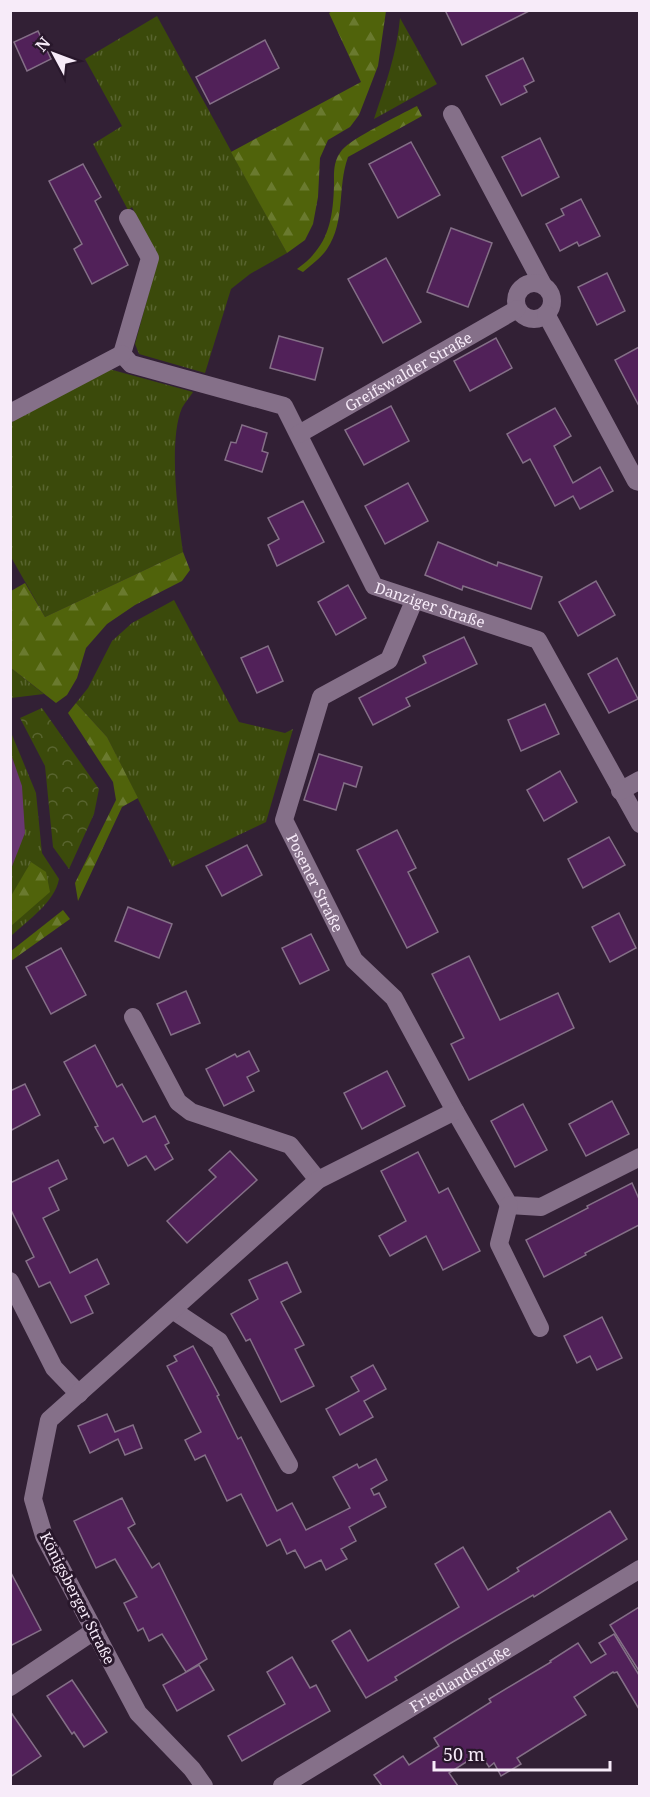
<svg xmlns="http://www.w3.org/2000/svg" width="650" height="1797" viewBox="0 0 650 1797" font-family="'Noto Serif',serif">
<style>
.grass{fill:url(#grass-tufts)}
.forest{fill:url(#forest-firs)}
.park{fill:url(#park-crowns)}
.water{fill:#693772}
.building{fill:#512159;stroke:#846f87;stroke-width:1.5}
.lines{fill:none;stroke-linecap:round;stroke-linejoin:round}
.minor{stroke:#857089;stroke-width:18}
.labels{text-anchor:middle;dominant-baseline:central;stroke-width:6;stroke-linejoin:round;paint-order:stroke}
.street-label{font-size:15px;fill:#f7ebf9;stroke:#28172b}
</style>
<defs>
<pattern id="grass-tufts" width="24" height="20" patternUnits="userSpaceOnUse" patternTransform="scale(1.5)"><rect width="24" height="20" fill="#3b4a0b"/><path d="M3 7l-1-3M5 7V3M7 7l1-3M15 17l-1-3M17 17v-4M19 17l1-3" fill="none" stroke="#58642f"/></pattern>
<pattern id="forest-firs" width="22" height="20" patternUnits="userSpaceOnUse" patternTransform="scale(1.5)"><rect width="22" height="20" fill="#50630b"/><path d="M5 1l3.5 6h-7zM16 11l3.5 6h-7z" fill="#6a7a2f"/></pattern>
<pattern id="park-crowns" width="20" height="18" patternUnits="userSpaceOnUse" patternTransform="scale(1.5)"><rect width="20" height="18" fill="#3b4a0b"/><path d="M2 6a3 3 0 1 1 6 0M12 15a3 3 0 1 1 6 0" fill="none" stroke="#58642f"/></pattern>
</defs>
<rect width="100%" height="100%" fill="#322035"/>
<g class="grass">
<path d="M157 16 287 253 250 274 231 289 205 373 139 354 135 344 158 259 132 207 128 210 93 144 122 126 85 59Z"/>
<path d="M400 18 437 84 374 119C385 86 397 53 400 18Z"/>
<path d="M109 369 193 392C190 397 185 402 182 408 168 440 178 516 183 552L45 617 11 557 10 423Z"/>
<path d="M174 600 239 722 285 733 293 729 266 822 172 867 107 737 76 703 88 688 112 641 132 623Z"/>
<path d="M11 668 44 694 11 698Z"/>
<path d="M10 730 36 793 42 853 59 879C55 902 27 921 11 936Z"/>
</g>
<g class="forest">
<path d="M334 10 386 11 378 66 359 115 350 127 328 140 320 158 318 197 313 224 305 240 287 253 231 152 361 82 329 13Z"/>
<path d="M417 106 422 116 348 157C337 187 346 221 327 249 322 257 311 265 303 272L297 269C328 247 333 221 334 185 334 172 333 161 342 150 352 138 400 115 417 106Z"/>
<path d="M183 552 190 570 182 581 135 605 107 624 86 648 77 678 67 695 56 703 11 668V591L25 583 45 617Z"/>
<path d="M76 703 107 737 138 798 122 807 78 901 75 883 116 800 113 782 68 713Z"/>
<path d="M31 862 46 872 50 892 11 926V896Z"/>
<path d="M63 910 70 919 11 961V951Z"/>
</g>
<path class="park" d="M42 708 99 789 94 814 69 869 53 847 45 766 20 718Z"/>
<path class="water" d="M11 754 22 786 25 833 11 869Z"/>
<g class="building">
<path d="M445 10H531L462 45Z"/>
<path d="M38 31 51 59 27 71 14 42Z"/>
<path d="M265 40 279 68 210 104 196 77Z"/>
<path d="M523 58 534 81 524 86 527 92 501 105 486 76Z"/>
<path d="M540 138 559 177 522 196 502 157Z"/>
<path d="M411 142 440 195 398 218 369 164Z"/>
<path d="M83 164 101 197 95 201 128 265 92 284 74 249 82 244 49 181Z"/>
<path d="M581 199 600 236 579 246 577 242 560 251 546 224 564 215 561 209Z"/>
<path d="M451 228 492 243 468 307 427 292Z"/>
<path d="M386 258 421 322 383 343 348 279Z"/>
<path d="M607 273 625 311 597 325 578 287Z"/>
<path d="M279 336 323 348 315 380 270 368Z"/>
<path d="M496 338 512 368 470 391 454 361Z"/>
<path d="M639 347V406L615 360Z"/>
<path d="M391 406 409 441 364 465 345 430Z"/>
<path d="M555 408 571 436 554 446 573 483 600 467 613 491 580 509 573 496 555 506 530 459 523 463 507 434Z"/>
<path d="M242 425 267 433 262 451 268 453 262 472 225 460 231 442 236 443Z"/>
<path d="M408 483 428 521 385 544 365 506Z"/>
<path d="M303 501 324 542 277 566 268 545 279 539 268 518Z"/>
<path d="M438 542 497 566 498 562 542 577 531 609 463 586 462 590 425 575Z"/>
<path d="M596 581 615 615 578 636 559 602Z"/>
<path d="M348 585 366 618 336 635 318 602Z"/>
<path d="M464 637 477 664 406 698 410 706 373 725 359 698 426 663 423 656Z"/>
<path d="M268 646 283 681 257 693 241 658Z"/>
<path d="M617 658 638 699 609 713 588 674Z"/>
<path d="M545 704 559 734 521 751 508 720Z"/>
<path d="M319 754 362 767 356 787 344 783 336 810 304 800Z"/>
<path d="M560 771 577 802 544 821 527 790Z"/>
<path d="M397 830 416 868 408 872 438 932 407 948 357 850Z"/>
<path d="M609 837 625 865 583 888 568 859Z"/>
<path d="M247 845 262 875 222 896 206 866Z"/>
<path d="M128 907 172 924 159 958 115 941Z"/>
<path d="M619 913 636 948 610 962 592 927Z"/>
<path d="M311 934 329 970 300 984 282 948Z"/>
<path d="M61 948 86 995 51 1014 26 967Z"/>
<path d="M469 956 500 1020 558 993 574 1028 469 1080 451 1044 464 1038 432 974Z"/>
<path d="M186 991 200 1023 171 1035 157 1004Z"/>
<path d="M95 1045 117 1087 122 1084 143 1122 155 1116 169 1143 165 1145 173 1159 155 1170 146 1156 128 1166 113 1138 104 1143 95 1127 98 1126 64 1062Z"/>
<path d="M249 1051 259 1071 247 1077 254 1091 224 1106 206 1069 235 1054 237 1057Z"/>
<path d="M387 1071 405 1106 362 1129 344 1093Z"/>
<path d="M25 1084 40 1115 10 1131V1091Z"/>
<path d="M612 1101 629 1134 586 1156 569 1124Z"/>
<path d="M523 1104 547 1150 515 1167 491 1121Z"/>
<path d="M230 1151 257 1180 187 1243 167 1221 216 1177 209 1170Z"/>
<path d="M418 1152 439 1193 448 1188 480 1251 443 1270 426 1236 390 1256 379 1236 406 1221 381 1171Z"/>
<path d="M58 1160 67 1179 49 1188 59 1210 43 1218 70 1273 97 1259 109 1284 85 1296 93 1313 71 1323 50 1282 39 1287 26 1261 34 1257 10 1208V1183Z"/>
<path d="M632 1183 639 1199V1225L585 1253 586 1255 544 1277 526 1240 588 1208 587 1206Z"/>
<path d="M287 1262 301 1292 281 1302 304 1345 295 1349 314 1386 281 1402 250 1339 246 1341 231 1314 258 1299 249 1280Z"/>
<path d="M602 1317 622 1358 597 1370 590 1356 577 1363 564 1336Z"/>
<path d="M193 1346 219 1395 217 1396 238 1439 241 1437 277 1511 292 1503 306 1530 350 1508 333 1477 357 1464 359 1468 376 1459 387 1480 371 1489 374 1495 379 1493 386 1507 349 1527 356 1541 341 1549 347 1559 326 1570 321 1560 305 1568 295 1550 287 1554 280 1539 267 1546 241 1494 227 1501 205 1455 195 1460 185 1440 201 1432 167 1366 177 1361 174 1356Z"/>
<path d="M373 1365 386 1389 364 1401 373 1417 340 1435 326 1409 359 1391 351 1377Z"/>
<path d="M107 1414 115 1432 133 1425 142 1448 125 1455 118 1439 90 1453 78 1426Z"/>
<path d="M122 1498 135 1524 128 1528 152 1568 159 1563 207 1659 186 1672 162 1634 149 1641 143 1628 138 1631 124 1603 137 1597 115 1559 96 1568 74 1521Z"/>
<path d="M610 1511 627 1539 534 1597 533 1595 451 1643 395 1677 397 1680 366 1698 332 1641 350 1630 368 1661 459 1607 435 1564 463 1547 488 1590 519 1571 517 1568Z"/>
<path d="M10 1571 41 1630 10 1646Z"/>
<path d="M639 1607V1671L610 1625Z"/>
<path d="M614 1634 639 1675V1709L617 1672 614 1673 613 1672 574 1697 586 1715 517 1758 521 1764 501 1776 494 1763 489 1767 480 1753 449 1773 458 1786H382L374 1775 403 1756 409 1765 439 1746 434 1738 491 1702 489 1699 551 1662 550 1661 578 1643 591 1663 606 1654 599 1643Z"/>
<path d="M292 1657 310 1688 316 1685 330 1711 242 1761 228 1736 285 1704 267 1672Z"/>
<path d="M199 1665 214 1690 177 1711 163 1685Z"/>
<path d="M72 1680 107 1732 84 1747 74 1732 72 1734 47 1696Z"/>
<path d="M10 1711 41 1756 10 1777Z"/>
</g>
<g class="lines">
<g class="minor">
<path d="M452 114 543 285"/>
<path id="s1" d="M128 218 150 258 122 354 131 364 284 406 374 586 538 640 640 824"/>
<circle cx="534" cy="301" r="18"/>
<path d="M546 314 636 481 640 482"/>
<path d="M10 413 122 354"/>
<path id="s2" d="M299 434 517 309"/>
<path id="s3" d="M414 601 389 660 321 697 284 820 354 960 394 998 455 1111 509 1205 541 1207 640 1157"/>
<path d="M620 791 640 780"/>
<path d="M133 1017 178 1102 191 1112 290 1145 318 1180"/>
<path d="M509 1205 499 1244 540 1328"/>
<path d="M10 1281 54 1368 79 1394"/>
<path d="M174 1311 219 1341 289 1465"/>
<path d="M10 1687 94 1631"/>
<path d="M204 1786 192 1769 138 1713 44 1536 33 1499 49 1420 318 1180 455 1111"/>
<path id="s4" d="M282 1786 640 1569"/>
</g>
</g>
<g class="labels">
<g class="street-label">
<text stroke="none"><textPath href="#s2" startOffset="126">Greifswalder Straße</textPath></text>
<text stroke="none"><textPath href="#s1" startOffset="578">Danziger Straße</textPath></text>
<text stroke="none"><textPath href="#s3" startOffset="340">Posener Straße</textPath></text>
<text transform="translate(78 1598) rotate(63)">Königsberger Straße</text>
<text stroke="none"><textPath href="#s4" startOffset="208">Friedlandstraße</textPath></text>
</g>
</g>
<rect width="650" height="1797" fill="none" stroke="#f7ebf9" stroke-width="24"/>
<g transform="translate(54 54) rotate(311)" stroke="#28172b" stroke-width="4.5" paint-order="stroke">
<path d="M0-4.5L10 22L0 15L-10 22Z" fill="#f7ebf9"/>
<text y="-9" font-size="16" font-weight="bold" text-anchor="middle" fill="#f7ebf9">N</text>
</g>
<path d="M434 1761v9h176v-9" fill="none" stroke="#f7ebf9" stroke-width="3"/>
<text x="443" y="1761" font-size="18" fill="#f7ebf9" stroke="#28172b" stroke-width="4.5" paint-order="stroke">50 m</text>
</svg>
